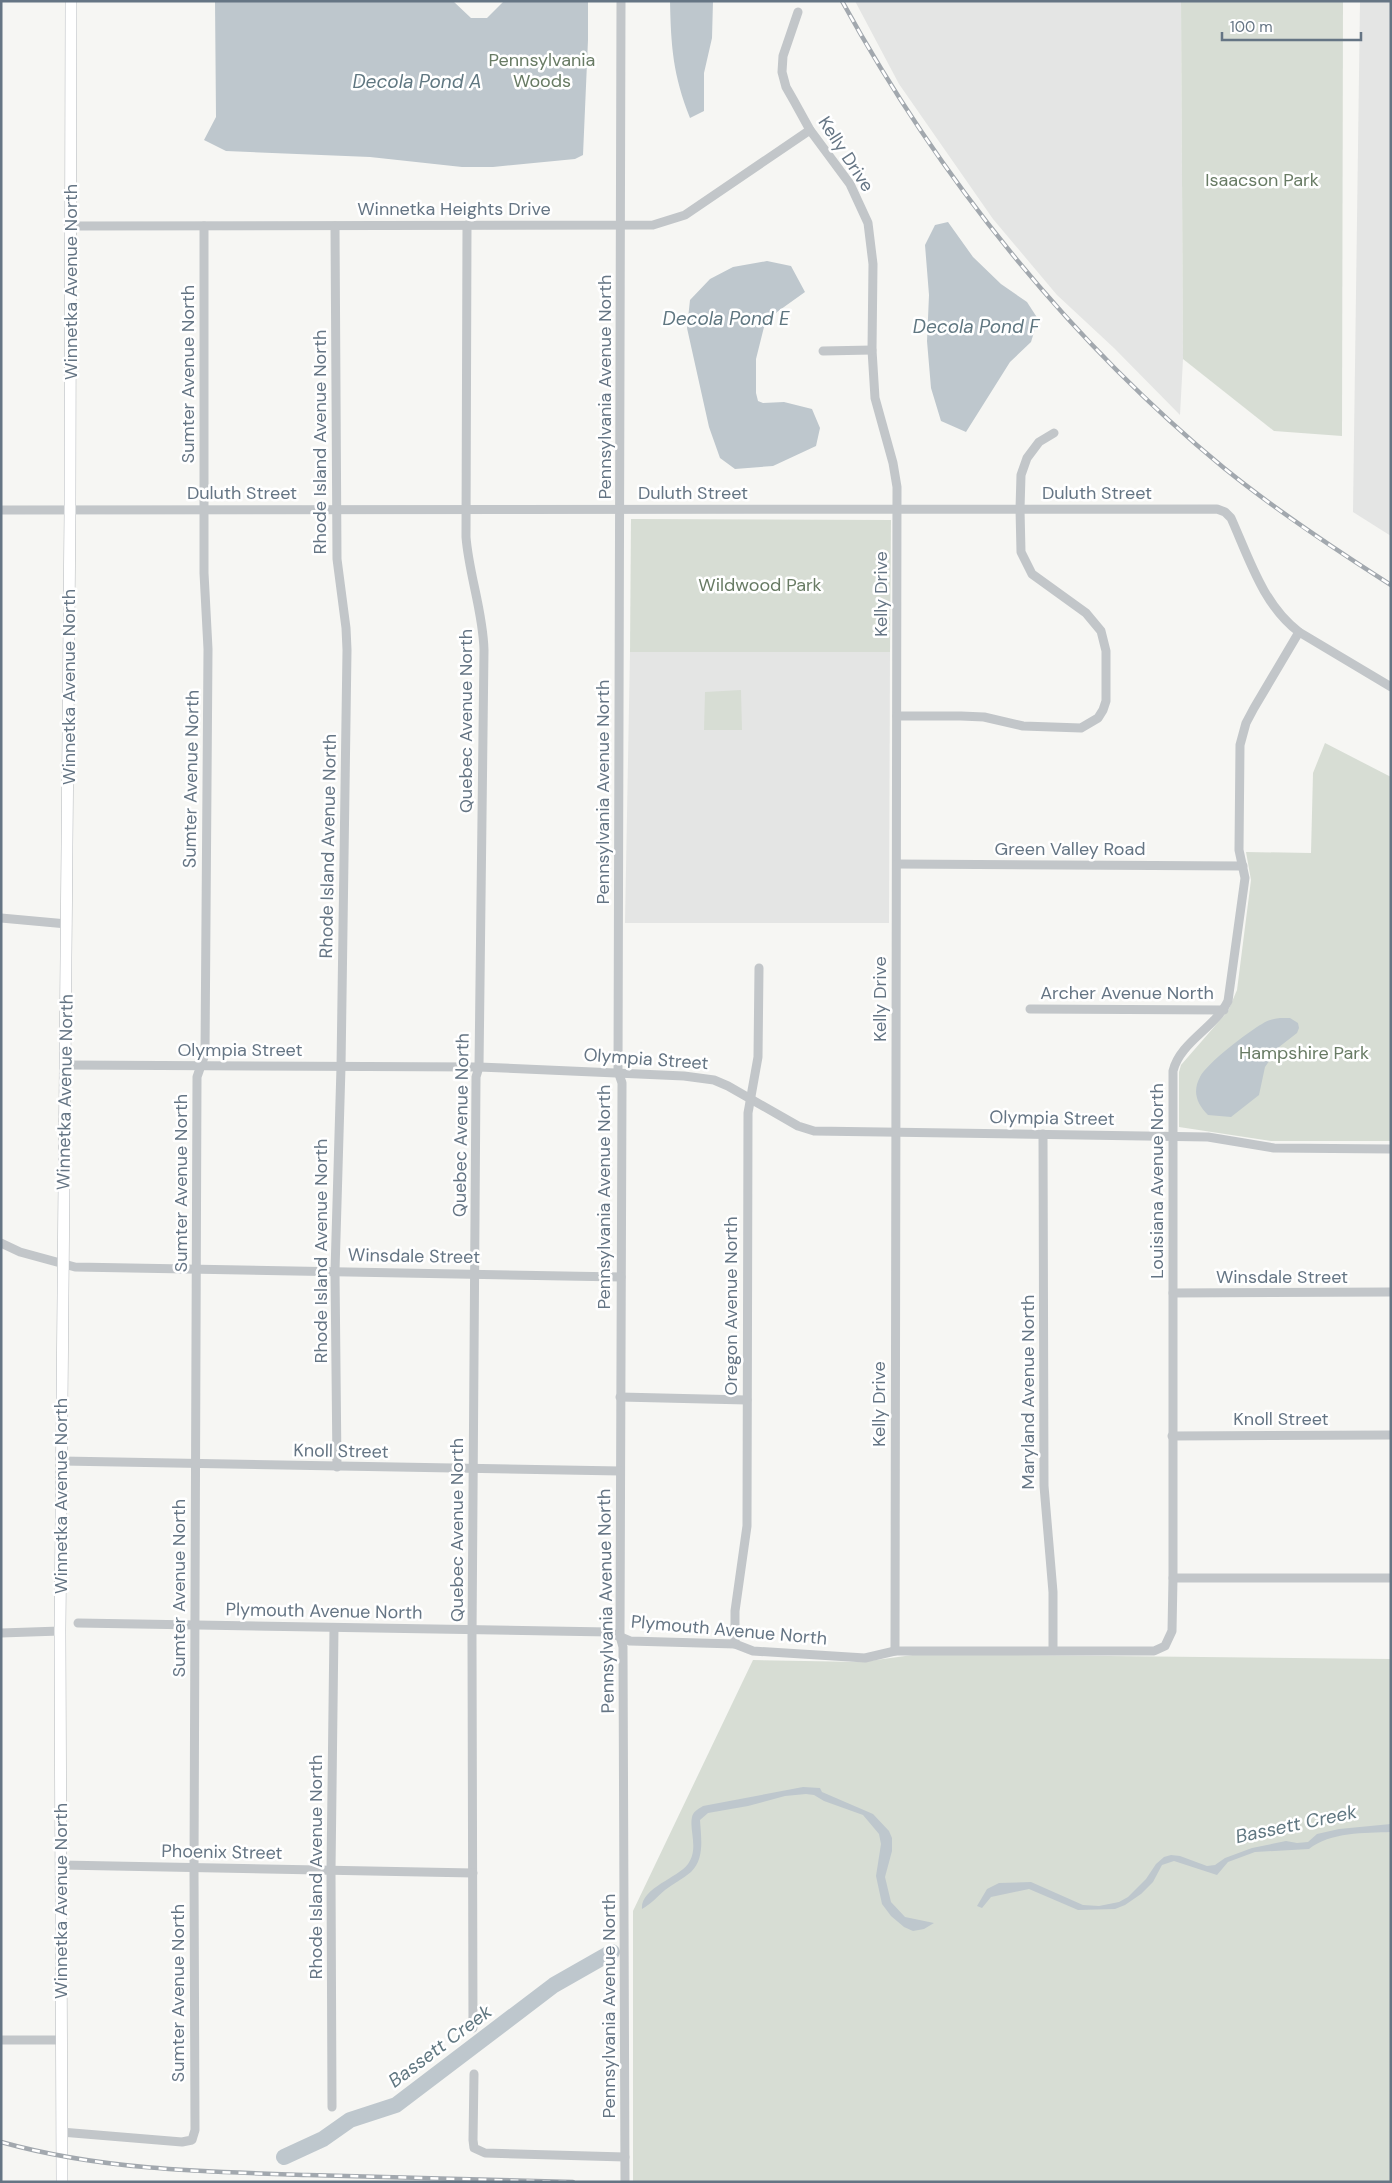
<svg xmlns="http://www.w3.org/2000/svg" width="1392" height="2183" viewBox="0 0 1392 2183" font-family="'DM Sans',sans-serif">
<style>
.built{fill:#e4e5e4}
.green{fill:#d7ddd4}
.water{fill:#bec7cd}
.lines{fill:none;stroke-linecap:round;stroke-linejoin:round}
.river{stroke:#bec7cd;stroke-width:16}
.major-casing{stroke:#b5b9bd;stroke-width:12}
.minor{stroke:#c2c6c9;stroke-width:9}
.major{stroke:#fff;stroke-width:11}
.rail-casing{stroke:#a2a8ae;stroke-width:4.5}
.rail{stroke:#fff;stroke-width:2.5;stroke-dasharray:8;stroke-linecap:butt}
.labels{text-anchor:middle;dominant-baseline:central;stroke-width:5;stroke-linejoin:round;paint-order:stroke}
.park-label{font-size:18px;fill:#687b64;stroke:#fff}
.street-label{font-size:18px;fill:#657584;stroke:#fff}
.water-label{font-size:19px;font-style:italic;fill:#607781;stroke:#fff}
</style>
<rect width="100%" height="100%" fill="#f6f6f3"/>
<g class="built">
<path d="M855 1H1181L1183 359 1180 415 1114 348 1057 295 993 219 899 84Z"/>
<path d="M1360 1H1391V536L1353 512Z"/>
<path d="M630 652H890L889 923H625Z"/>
</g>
<g class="green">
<path d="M1181 1H1343L1342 436 1274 431 1183 359Z"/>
<path d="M631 519 891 520 890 652H630Z"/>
<path d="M741 690 742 730H704L705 692Z"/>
<path d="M1325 743 1391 777V1141H1271L1179 1127V1072L1181 1065 1228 1011 1237 990 1251 880 1246 852 1311 853 1313 773Z"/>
<path d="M920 1654 1391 1659V2182H633V1911L753 1660 861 1662Z"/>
</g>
<g class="water">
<path d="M215 1H453L471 18H487L504 1H588V40L583 155 575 159 493 167H462L370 157 226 151 204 140 216 117Z"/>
<path d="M670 1H713L712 38 704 73V111L690 118C673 75 671 47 670 1Z"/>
<path d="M948 222 973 257 1001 284 1027 302 1038 319 1031 342 1010 362 966 432 941 421 931 388 927 341 929 295 925 245 935 225Z"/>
<path d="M767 261 791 266 805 292 777 312 764 327 756 359V393L758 401 763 403 784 402 812 409 820 428 816 446 773 466 735 469 720 458 709 427 687 328 690 300 710 279 733 267Z"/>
<path d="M1280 1018H1290L1298 1023 1299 1028 1297 1033 1279 1047 1265 1067 1259 1095 1231 1117 1208 1115C1197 1104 1192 1092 1200 1077 1206 1064 1249 1031 1262 1024 1267 1020 1274 1019 1280 1018Z"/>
<path d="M803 1787 820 1788 822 1792 873 1814 889 1831 892 1838V1851L885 1877 891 1902 905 1917 934 1923 924 1929 913 1931 904 1927 891 1916 882 1904 876 1876 881 1844 879 1834 863 1815 824 1801 814 1795 806 1794 785 1796 748 1806 708 1813 700 1820C701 1837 705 1859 691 1872 683 1879 674 1883 665 1890 657 1897 652 1903 642 1909 640 1888 678 1878 688 1864 699 1848 689 1831 692 1817 693 1812 698 1809 703 1806Z"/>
<path d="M1391 1824V1832C1365 1833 1330 1832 1309 1849L1255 1852 1228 1862 1217 1875 1174 1861 1162 1865 1153 1882 1141 1894 1125 1905 1115 1909 1078 1910 1029 1889 991 1897 982 1908 977 1906 987 1889 999 1883 1031 1882 1083 1905 1099 1906 1119 1902 1128 1897 1146 1879 1156 1864 1164 1857 1171 1855 1180 1856 1207 1866 1215 1865 1225 1858 1252 1848 1286 1841 1297 1843 1308 1842 1317 1834 1339 1829Z"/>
</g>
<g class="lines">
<path class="river" d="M284 2157 323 2139 350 2120 396 2105 554 1985 612 1952"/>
<g class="major-casing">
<path id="major" d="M62 2182 60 1631 70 510 71 1"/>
</g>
<g class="minor">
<path d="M621 1 618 1071 622 1083 620 1636 623 1647 625 2182"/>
<path d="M798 12 783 56 782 72 786 87 794 101 810 130 850 184 868 223 873 264 872 350 875 398 893 463 897 487 895 1651"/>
<path d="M467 225 466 537C469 575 483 611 484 650L479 1067 476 1077 472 1638 473 2028"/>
<path d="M71 226 653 225 685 215 810 130"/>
<path d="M335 226 337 559 346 628 347 650 341 1067 335 1271 337 1467"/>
<path d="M823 351 872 350"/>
<path d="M1 510 1217 509 1225 512 1231 518C1249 558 1263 605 1299 632L1391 687"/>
<path d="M897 716H961L984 717 1023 726 1081 728 1098 718 1103 710 1106 701V651L1101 631 1086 613 1032 574 1021 552 1020 509 1021 475 1027 458 1039 442 1054 433"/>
<path d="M897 864 1243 866"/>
<path d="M1 918 67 924"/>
<path d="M1030 1009 1224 1010"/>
<path d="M65 1065 479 1067 684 1076 714 1080 728 1086 798 1126 814 1131 1208 1137 1274 1148 1391 1149"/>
<path d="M1043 1134 1044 1486 1053 1592V1650"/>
<path d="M1 1243 20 1252 75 1267 621 1277"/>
<path d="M1173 1293 1391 1292"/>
<path d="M620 1397 747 1400"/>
<path d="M1172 1436 1391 1435"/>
<path d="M62 1461 620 1471"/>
<path d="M1173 1578H1391"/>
<path d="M78 1623 609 1632 630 1641 735 1644 753 1651 865 1658 895 1651H1154L1165 1646 1172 1631 1173 1578V1071C1180 1042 1215 1028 1228 1001L1245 878 1239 850 1240 745 1246 723 1254 708 1299 632"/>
<path d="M1 1633 60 1631"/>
<path d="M735 1644V1611L747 1526 748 1113 758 1057 759 968"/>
<path d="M61 1865 473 1873"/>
<path d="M1 2040H61"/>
<path d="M474 2074 473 2140 474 2148 485 2153 625 2157"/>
<path d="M332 2107 331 1870 334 1628"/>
<path d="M61 2132 182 2142 192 2140 195 2130 194 1868 197 1077 205 1054 208 649 204 573V226"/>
</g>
<use href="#major" class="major"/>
<g class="rail-casing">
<g id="rail">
<path d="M842 1C939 178 1069 340 1224 468 1277 511 1333 548 1391 585"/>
<path d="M1 2142C101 2170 205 2172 308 2175 396 2177 485 2180 573 2182"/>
</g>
</g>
<use href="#rail" class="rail"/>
</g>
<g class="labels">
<g class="park-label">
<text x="542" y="60">Pennsylvania<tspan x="542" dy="21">Woods</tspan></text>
<text x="1262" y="180">Isaacson Park</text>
<text x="760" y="585">Wildwood Park</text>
<text x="1304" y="1053">Hampshire Park</text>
</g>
<g class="street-label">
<text transform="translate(846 154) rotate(57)">Kelly Drive</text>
<text x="454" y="209">Winnetka Heights Drive</text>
<text transform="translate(71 282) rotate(-90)">Winnetka Avenue North</text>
<text transform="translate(188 374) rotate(-90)">Sumter Avenue North</text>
<text transform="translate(605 387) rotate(-90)">Pennsylvania Avenue North</text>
<text transform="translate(320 442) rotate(-90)">Rhode Island Avenue North</text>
<text x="242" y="493">Duluth Street</text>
<text x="693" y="493">Duluth Street</text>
<text x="1097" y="493">Duluth Street</text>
<text transform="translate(881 594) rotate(-90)">Kelly Drive</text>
<text transform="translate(69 687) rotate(-90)">Winnetka Avenue North</text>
<text transform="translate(466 721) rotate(-90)">Quebec Avenue North</text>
<text transform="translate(191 779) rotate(-89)">Sumter Avenue North</text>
<text transform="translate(603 792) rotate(-90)">Pennsylvania Avenue North</text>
<text transform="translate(328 846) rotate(-89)">Rhode Island Avenue North</text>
<text x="1070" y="849">Green Valley Road</text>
<text x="1127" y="993">Archer Avenue North</text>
<text transform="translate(880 999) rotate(-90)">Kelly Drive</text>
<text x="240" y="1050">Olympia Street</text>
<text transform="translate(646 1059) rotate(4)">Olympia Street</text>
<text transform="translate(65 1092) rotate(-89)">Winnetka Avenue North</text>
<text transform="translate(1052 1118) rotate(1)">Olympia Street</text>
<text transform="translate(461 1125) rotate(-89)">Quebec Avenue North</text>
<text transform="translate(1157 1181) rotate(-90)">Louisiana Avenue North</text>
<text transform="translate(181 1183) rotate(-90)">Sumter Avenue North</text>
<text transform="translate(604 1197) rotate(-90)">Pennsylvania Avenue North</text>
<text transform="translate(321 1251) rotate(-90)">Rhode Island Avenue North</text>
<text transform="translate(414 1256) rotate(1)">Winsdale Street</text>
<text x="1282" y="1277">Winsdale Street</text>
<text transform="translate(731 1306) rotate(-90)">Oregon Avenue North</text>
<text transform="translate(1028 1392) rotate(-90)">Maryland Avenue North</text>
<text transform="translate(879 1404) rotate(-90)">Kelly Drive</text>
<text x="1281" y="1419">Knoll Street</text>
<text transform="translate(341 1451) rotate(1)">Knoll Street</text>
<text transform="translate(61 1496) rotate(-90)">Winnetka Avenue North</text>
<text transform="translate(457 1530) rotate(-90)">Quebec Avenue North</text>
<text transform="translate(179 1588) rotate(-90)">Sumter Avenue North</text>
<text transform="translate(606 1601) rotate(-91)">Pennsylvania Avenue North</text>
<text transform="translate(324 1611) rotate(1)">Plymouth Avenue North</text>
<text transform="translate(729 1630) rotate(5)">Plymouth Avenue North</text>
<text transform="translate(222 1852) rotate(1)">Phoenix Street</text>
<text transform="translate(316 1867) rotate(-90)">Rhode Island Avenue North</text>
<text transform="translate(61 1901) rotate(-90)">Winnetka Avenue North</text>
<text transform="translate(178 1993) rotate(-90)">Sumter Avenue North</text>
<text transform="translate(609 2006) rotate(-90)">Pennsylvania Avenue North</text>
</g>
<g class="water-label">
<text x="417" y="81">Decola Pond A</text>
<text x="726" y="318">Decola Pond E</text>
<text x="976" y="326">Decola Pond F</text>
<text transform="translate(1296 1824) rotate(-12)">Bassett Creek</text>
<text transform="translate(440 2046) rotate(-37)">Bassett Creek</text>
</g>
</g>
<rect width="1392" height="2183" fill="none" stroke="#657584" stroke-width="5"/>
<path d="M1222 32v8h139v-8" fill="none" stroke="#657584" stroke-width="2.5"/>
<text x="1230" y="32" font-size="15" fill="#657584" stroke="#ffffff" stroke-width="4" paint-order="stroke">100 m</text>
</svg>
